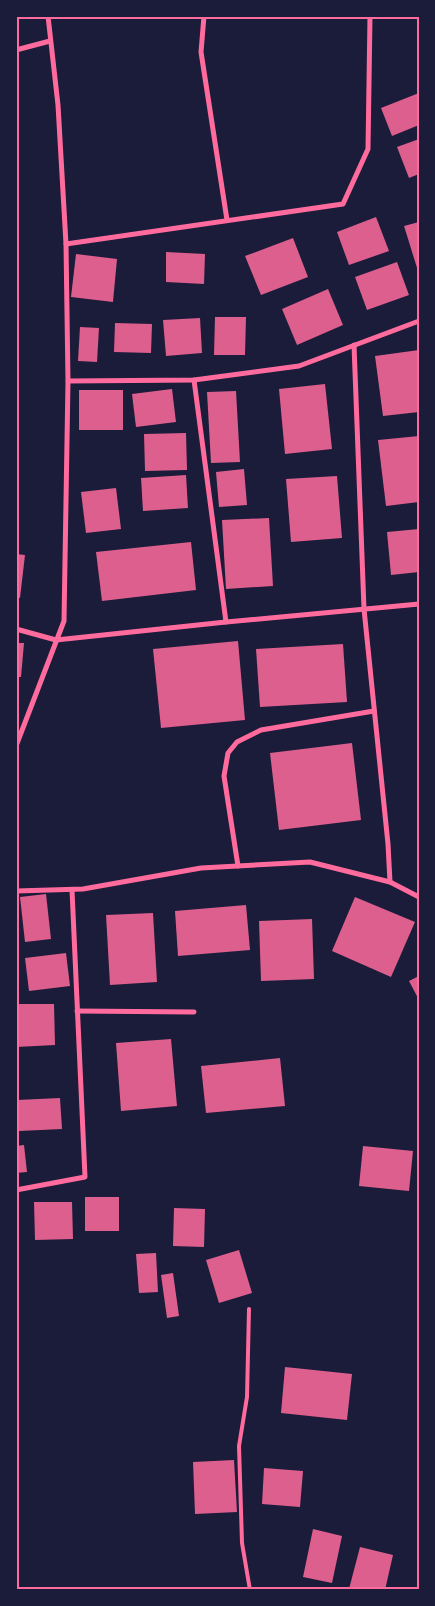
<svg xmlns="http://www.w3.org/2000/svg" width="435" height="1606" viewBox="0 0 435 1606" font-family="'PT Sans Narrow',sans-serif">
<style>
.building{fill:#dd5f8e}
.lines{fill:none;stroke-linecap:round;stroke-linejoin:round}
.service{stroke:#ff6b9d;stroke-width:4}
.minor{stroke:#ff6b9d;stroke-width:5}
.neatline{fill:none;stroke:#ff6b9d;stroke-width:2}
</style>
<rect width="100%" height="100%" fill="#1b1b3a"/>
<g class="building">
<path d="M419 93V125L392 136 381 108Z"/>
<path d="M419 139V174L409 178 397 147Z"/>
<path d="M376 217 389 251 349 265 337 232Z"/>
<path d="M419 222V270L418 271 404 226Z"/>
<path d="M293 238 308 277 261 295 245 256Z"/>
<path d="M166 252 205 254 204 284 166 282Z"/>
<path d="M76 254 117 259 113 302 71 297Z"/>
<path d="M397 262 409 295 367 310 355 277Z"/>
<path d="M328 289 343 325 297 345 282 309Z"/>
<path d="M215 317H246L245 355H214Z"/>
<path d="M200 318 202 353 166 356 163 320Z"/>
<path d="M115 323 152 324 151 353 114 352Z"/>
<path d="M80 327 99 328 97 362 78 361Z"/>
<path d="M419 350V412L383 416 375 356Z"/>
<path d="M325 384 332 449 285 454 279 389Z"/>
<path d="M172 389 176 422 136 427 132 394Z"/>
<rect x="79" y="390" width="44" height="40"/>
<path d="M236 391 240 462 211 463 207 392Z"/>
<path d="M186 433 187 470 145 471 144 434Z"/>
<path d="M419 436V502L386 506 378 440Z"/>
<path d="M244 469 247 505 219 507 216 472Z"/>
<path d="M186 475 188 508 143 511 141 478Z"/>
<path d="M337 476 342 538 291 542 286 479Z"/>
<path d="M116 488 121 529 86 533 81 492Z"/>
<path d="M269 518 273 586 226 589 222 520Z"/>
<path d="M419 529V572L391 575 387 532Z"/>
<path d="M191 542 196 590 102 601 96 552Z"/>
<path d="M16 554 25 555 20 598 16 597Z"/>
<path d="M238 641 245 720 161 728 153 649Z"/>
<path d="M16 643H24L21 677H16Z"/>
<path d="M343 644 347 702 260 707 256 649Z"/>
<path d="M352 743 361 820 279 830 270 753Z"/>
<path d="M46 894 51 939 25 942 20 897Z"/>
<path d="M355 897 415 922 391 977 332 951Z"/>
<path d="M246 905 250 950 178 956 175 911Z"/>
<path d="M153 913 157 982 110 985 106 915Z"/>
<path d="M312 919 314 979 261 981 259 921Z"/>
<path d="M66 953 70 986 29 991 25 958Z"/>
<path d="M419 976V1000L409 981Z"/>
<path d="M16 1004H54L55 1045 16 1047Z"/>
<path d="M171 1039 177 1106 121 1111 116 1043Z"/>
<path d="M280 1058 285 1106 206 1113 201 1066Z"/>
<path d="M60 1098 62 1129 19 1131 17 1100Z"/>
<path d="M24 1145 27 1172 16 1173V1146Z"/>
<path d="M363 1146 413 1151 409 1191 359 1186Z"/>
<rect x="85" y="1197" width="34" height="34"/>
<path d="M34 1202H72L73 1239 35 1240Z"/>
<path d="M174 1208 205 1209 204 1247 173 1246Z"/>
<path d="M239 1250 252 1293 219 1303 206 1260Z"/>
<path d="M156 1253 158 1292 139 1293 136 1254Z"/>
<path d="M173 1273 179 1316 167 1318 161 1275Z"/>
<path d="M285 1367 352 1374 347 1420 281 1413Z"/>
<path d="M234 1460 237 1512 195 1514 193 1462Z"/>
<path d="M264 1468 303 1471 300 1507 262 1504Z"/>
<path d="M313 1529 342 1536 332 1583 303 1577Z"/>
<path d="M360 1547 393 1555 385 1590 349 1589Z"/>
</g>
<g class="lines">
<path class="service" d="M249 1309 247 1397 239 1446 242 1543 250 1590"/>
<g class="minor">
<path d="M204 16 201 52 227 220"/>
<path d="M16 50 50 41"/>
<path d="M66 244 343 204 368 149 370 16"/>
<path d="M354 345 364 609 388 844 390 882"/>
<path d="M194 380 226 622"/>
<path d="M68 381 194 380 299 366 419 321"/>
<path d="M16 629 56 640 226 622 419 604"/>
<path d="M16 746 64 621 68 381 66 244 58 105 48 16"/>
<path d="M238 866 224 776 228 753 237 742 261 730 374 711"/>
<path d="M16 891 83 889 201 868 310 862 390 882 419 897"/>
<path d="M77 1011 194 1012"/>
<path d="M16 1190 85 1177 72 890"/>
</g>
</g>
<rect width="435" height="1606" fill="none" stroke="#1b1b3a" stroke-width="35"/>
<rect x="18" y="18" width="400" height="1570" class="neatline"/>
</svg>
